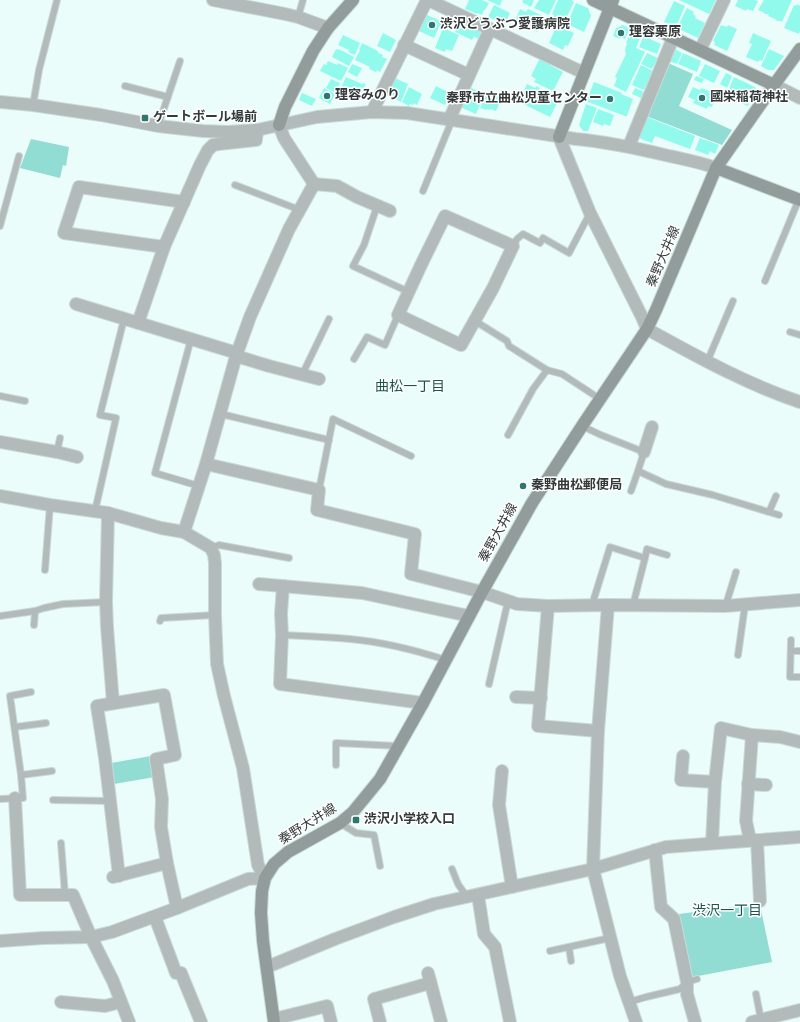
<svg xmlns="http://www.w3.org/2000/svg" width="800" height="1022" viewBox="0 0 800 1022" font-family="Overpass,'Noto Sans JP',sans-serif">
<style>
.green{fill:#92ddd3}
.building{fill:#91faed}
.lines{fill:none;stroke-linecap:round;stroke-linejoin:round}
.lane-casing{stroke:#cadad7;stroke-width:8}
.street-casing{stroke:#cadad7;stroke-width:14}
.secondary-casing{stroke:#cadad7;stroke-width:14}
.lane{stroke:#b3bbba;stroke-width:6}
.street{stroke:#b3bbba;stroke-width:12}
.secondary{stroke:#929d9b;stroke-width:12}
.poi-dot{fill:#2e766e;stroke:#fff;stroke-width:1.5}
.labels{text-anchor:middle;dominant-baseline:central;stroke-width:3;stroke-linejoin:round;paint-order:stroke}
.poi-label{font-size:13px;font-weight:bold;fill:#333a39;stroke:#fff;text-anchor:start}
.street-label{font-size:13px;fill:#333a39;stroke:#fff}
.neighbourhood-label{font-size:14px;fill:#19544d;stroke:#fff}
</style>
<rect width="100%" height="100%" fill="#ebfdfa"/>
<g class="green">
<path d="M668 63 693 74 679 106 732 130 722 145 646 116Z"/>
<path d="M31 139 69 147 66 166 63 165 60 178 20 168Z"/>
<path d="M151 756 155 777 114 784 111 763Z"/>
<path d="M760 905 772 962 693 977 689 974 679 914 733 907 736 908Z"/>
</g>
<g class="building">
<path d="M469 0H482L489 3 485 10H484L482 15 477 13V14L465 9Z"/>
<path d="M487 0H502L500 6Z"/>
<path d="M523 0H534L531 7 522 2Z"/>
<path d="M539 0H556L549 15 534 8Z"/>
<path d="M558 0H571L574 2 564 23 553 18 554 15 552 14Z"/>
<path d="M679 0H716L709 14Z"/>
<path d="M738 0H754L758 1 753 11 747 9 746 11 735 6Z"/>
<path d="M764 0H792L782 22 780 21H777L775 19 768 16 769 14H765L763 12 758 10Z"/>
<path d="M674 1 685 6 676 27 664 22Z"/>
<path d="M576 3 588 8 591 16 584 32 567 24Z"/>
<path d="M797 4 800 6V31L799 34 784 28 794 5 796 6Z"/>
<path d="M494 5 510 13 505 24 488 17Z"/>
<path d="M687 8 694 12 693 14 696 16 695 18 705 23 698 38 677 28Z"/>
<path d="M520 9 526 12 528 9 543 16 541 18 547 20 543 29 539 27 537 32 515 21Z"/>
<path d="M427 15 443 22 440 28 439 27 434 38 419 31Z"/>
<path d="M552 19 558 21 553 30 548 28Z"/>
<path d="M461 21 482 31 478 39 474 36 472 40 455 32Z"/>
<path d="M557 25 574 33 568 46 565 45 563 50 549 43Z"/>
<path d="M623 25 630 29 625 39 621 37 620 39 613 36 616 28Z"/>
<path d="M721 25 727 27 728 25 737 29 727 51 714 45 715 42 713 41Z"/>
<path d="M443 28 459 35 452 51 446 49 445 52 435 48Z"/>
<path d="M632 29 642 34 636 48 645 52 626 92 614 86 617 78 615 77 626 54 625 50 627 43H626Z"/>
<path d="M383 33 396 40 390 52 377 46Z"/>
<path d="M753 33 771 41 762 61 760 60 758 62 746 57 752 44 749 43Z"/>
<path d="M343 35 360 43 355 55 348 52 349 50 338 45Z"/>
<path d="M644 35 650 37V39L661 44 657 54 639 47Z"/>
<path d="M362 43 378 51 377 52 383 55 382 57 387 59 380 72 377 70 376 72 369 69 370 67 355 60 360 50H359Z"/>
<path d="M336 49 338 50 339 49 354 57 349 66 332 57Z"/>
<path d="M675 49 682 53 677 64 669 61 673 51Z"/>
<path d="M769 49 784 56 774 70H768L761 66Z"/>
<path d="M647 53 658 58 652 69 641 64Z"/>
<path d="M683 53 701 61 697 72 678 64Z"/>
<path d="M540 58 551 63 550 65 563 72 553 91 534 82 536 79 531 76Z"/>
<path d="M328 61 337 65 338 63 348 68 341 81 320 71 324 64 326 65Z"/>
<path d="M352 64 362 68 357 77 348 72Z"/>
<path d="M705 64 720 71 714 83 699 76Z"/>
<path d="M641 65 653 71 644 90 632 85Z"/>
<path d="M726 73 732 76 727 88 720 84Z"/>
<path d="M696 76 704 79 702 83 694 80Z"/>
<path d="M346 77 362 84 363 83 366 84 359 99 355 98 354 99 339 92Z"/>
<path d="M734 77 755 87 757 91 753 99 729 89Z"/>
<path d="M395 78 408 84 401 102 387 95Z"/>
<path d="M331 79 340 83 336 93 326 88Z"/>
<path d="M594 82 622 93 621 94 633 99 627 116H625L588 102 587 100Z"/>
<path d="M527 84 535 88 536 86 540 88 538 94 557 103 550 117 519 102Z"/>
<path d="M436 86 450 93 445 105 430 98Z"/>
<path d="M409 87 422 94 417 105 414 103 413 105 410 104 409 106 402 102Z"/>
<path d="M469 87 485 94 476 114 460 107Z"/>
<path d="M693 87 700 90 701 88 714 93 712 97 715 98 712 107 708 106 707 109 693 103 695 100 688 97Z"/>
<path d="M324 88 335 94 330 104 319 98Z"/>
<path d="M635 88 644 92 641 98 632 94Z"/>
<path d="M487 92 502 98 496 111 490 109V110L487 109 486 110 480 108Z"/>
<path d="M302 93 316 99 312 106 299 100Z"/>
<path d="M740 97 750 101 748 106 738 102Z"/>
<path d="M586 104 597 108 588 131H583L579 125Z"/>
<path d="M598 109 614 115 610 126 604 124 603 126 593 122Z"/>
<path d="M647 117 695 136 690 149 655 136 652 143 641 139 639 137Z"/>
<path d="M700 138 719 145 715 154 710 151 708 155 695 150Z"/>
</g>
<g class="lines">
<g class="lane-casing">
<g id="lane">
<path d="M298 17 303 0"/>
<path d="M125 86 168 97"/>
<path d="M33 105 39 70 57 0"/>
<path d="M158 126 180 61"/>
<path d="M235 185 300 210"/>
<path d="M423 191 452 120"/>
<path d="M377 206 364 245 353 266 409 292"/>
<path d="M0 226 19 156"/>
<path d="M513 246 517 239 523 234 540 243 543 238 569 253 590 213"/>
<path d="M765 281 799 199"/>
<path d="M475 321 507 341 509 346 547 370 562 374 600 399"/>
<path d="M790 332 800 335"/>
<path d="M191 339 155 473 199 486"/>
<path d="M354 359 367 337 385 345 398 315"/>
<path d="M707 362 733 301"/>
<path d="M302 375 329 319"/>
<path d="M0 396 25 401"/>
<path d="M221 414 329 440"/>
<path d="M582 426 601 435 644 452 638 471 666 484 713 495 769 512 776 496"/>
<path d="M508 435 533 389 547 370"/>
<path d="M57 452 60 438"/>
<path d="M319 490 333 419 411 456"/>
<path d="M631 491 638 471"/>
<path d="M95 511 116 418 100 415 124 319"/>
<path d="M769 512 779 515"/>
<path d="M211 548 219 545 289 558"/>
<path d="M645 558 647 549 667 555"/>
<path d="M45 570 50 505"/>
<path d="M592 605 610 547 645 558 633 605"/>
<path d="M725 606 728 598 736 572"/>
<path d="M0 616 35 611 44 608 63 604 106 602"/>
<path d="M160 621 161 618 215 615"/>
<path d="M34 625 35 611"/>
<path d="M282 635C305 636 328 637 350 639 383 642 415 650 446 660"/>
<path d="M791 640 790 677H800"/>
<path d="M791 651H800"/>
<path d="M738 655 745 605"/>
<path d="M489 684 508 601"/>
<path d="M15 727 46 723"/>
<path d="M336 765V743L398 746"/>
<path d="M21 775 52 771"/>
<path d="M0 799 23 798 21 775 10 696 31 692"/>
<path d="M53 800 110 801"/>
<path d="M340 823 356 833 374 835 380 866"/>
<path d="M61 843 65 895"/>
<path d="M452 869 458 884 467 897"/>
<path d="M569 947 571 961"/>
<path d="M550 951 610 938"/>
<path d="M756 994 761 1020"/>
<path d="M629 1002 646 997 680 989 687 982 697 979"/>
</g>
</g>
<g class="street-casing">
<g id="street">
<path d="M213 0 285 14 298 17 328 28"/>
<path d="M428 0 584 73"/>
<path d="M404 45 469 75"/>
<path d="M700 50 724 0"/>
<path d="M774 85 800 98"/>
<path d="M0 102 33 105 101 115 158 126 203 131 228 132 257 130 317 117 372 112 407 113 576 139C607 142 636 148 665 155 683 159 700 162 716 168"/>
<path d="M372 112 427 0"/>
<path d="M449 120 490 29"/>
<path d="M279 125 284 138 314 184"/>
<path d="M559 137 590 213 642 317 647 329C696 356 746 384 800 402"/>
<path d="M629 146 673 38"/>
<path d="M314 184 337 186 357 197 390 211"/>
<path d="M445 216 513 246 493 288 461 345 398 315 421 265Z"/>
<path d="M164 247 64 233 79 187 184 202"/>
<path d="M76 304 237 353"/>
<path d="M138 323 164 247 200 165 208 150 213 145 219 144 256 140 257 130"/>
<path d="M236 356 269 366 319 379"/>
<path d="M0 442 57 452 77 457"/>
<path d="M644 452 652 427"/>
<path d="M206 464 319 490 317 510 415 534 411 574 482 592 517 604 548 606 608 605 725 606 800 600"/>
<path d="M0 496 50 505 108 513 161 528 184 532 211 548 214 555 215 563V615L217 664 224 696 243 768 258 865 265 878 248 879 177 908 112 932 91 937 43 938 0 941"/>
<path d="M108 513 106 602 107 627 113 703"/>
<path d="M184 532 206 464 236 356 250 317 289 229 314 184"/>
<path d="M259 584 362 593 469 616"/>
<path d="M283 586 281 614 282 635 280 684 423 703"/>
<path d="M608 605 598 731 593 869 620 976 636 1022"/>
<path d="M548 606 538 726 598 731"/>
<path d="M516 697 541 698"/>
<path d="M683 756 681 780 715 782"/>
<path d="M502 771 499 805 512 887"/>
<path d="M748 784 766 785"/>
<path d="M15 798 20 895H73L91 937 113 981 129 1022"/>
<path d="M750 840 746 821 752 735 780 737 800 742"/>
<path d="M757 840 760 901"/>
<path d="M712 843 715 782 721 728 752 735"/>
<path d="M655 850 661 907 674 919 687 982V994L695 1022"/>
<path d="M119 876 105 758 97 706 164 695 175 755 156 759 162 799 161 827 167 863 177 908"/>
<path d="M113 877 167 863"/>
<path d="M478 895 484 934 495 947 510 1022"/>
<path d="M155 917 176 973H181L201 1022"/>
<path d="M267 967 335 939 394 917 434 904 593 869 666 847 706 844 800 837"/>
<path d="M428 973 441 1022"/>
<path d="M61 1002 105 1006 121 1002"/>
<path d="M274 1019 327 1006 331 1022"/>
<path d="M380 1022 374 999 430 983"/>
<path d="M752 1022 800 1010"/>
</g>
</g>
<g class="secondary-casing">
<g id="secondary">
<path d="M593 0 774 85"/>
<path d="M279 125 285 107 313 51 328 28 353 0"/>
<path d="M559 137 613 0"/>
<path d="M716 168 800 200"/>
<path d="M274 1022 263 941 261 913 262 891 265 878 274 864 288 852 340 823 353 812 380 779 423 703 482 592 532 503 582 426 647 329 656 310 716 168 774 85 800 49"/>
</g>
</g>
<use href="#lane" class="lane"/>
<use href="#street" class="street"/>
<use href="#secondary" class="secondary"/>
</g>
<g class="poi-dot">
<circle cx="432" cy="25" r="4"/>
<circle cx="621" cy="33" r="4"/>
<circle cx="327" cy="96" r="4"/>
<circle cx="702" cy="98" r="4"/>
<circle cx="610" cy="99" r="4"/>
<rect x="141" y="114" width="8" height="8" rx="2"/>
<circle cx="523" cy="486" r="4"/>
<rect x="352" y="816" width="8" height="8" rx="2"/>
</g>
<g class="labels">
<g class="poi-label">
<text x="440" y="25">渋沢どうぶつ愛護病院</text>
<text x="629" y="33">理容栗原</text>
<text x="335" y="96">理容みのり</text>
<text x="710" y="98">國栄稲荷神社</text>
<text x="602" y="99" text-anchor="end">秦野市立曲松児童センター</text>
<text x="153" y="118">ゲートボール場前</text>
<text x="531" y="486">秦野曲松郵便局</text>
<text x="364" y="820">渋沢小学校入口</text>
</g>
<g class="street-label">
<text transform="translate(664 257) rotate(-67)">秦野大井線</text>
<text transform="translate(499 533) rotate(-61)">秦野大井線</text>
<text transform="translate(308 825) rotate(-32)">秦野大井線</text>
</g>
<g class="neighbourhood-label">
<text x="410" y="387">曲松一丁目</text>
<text x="727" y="911">渋沢一丁目</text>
</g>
</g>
</svg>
